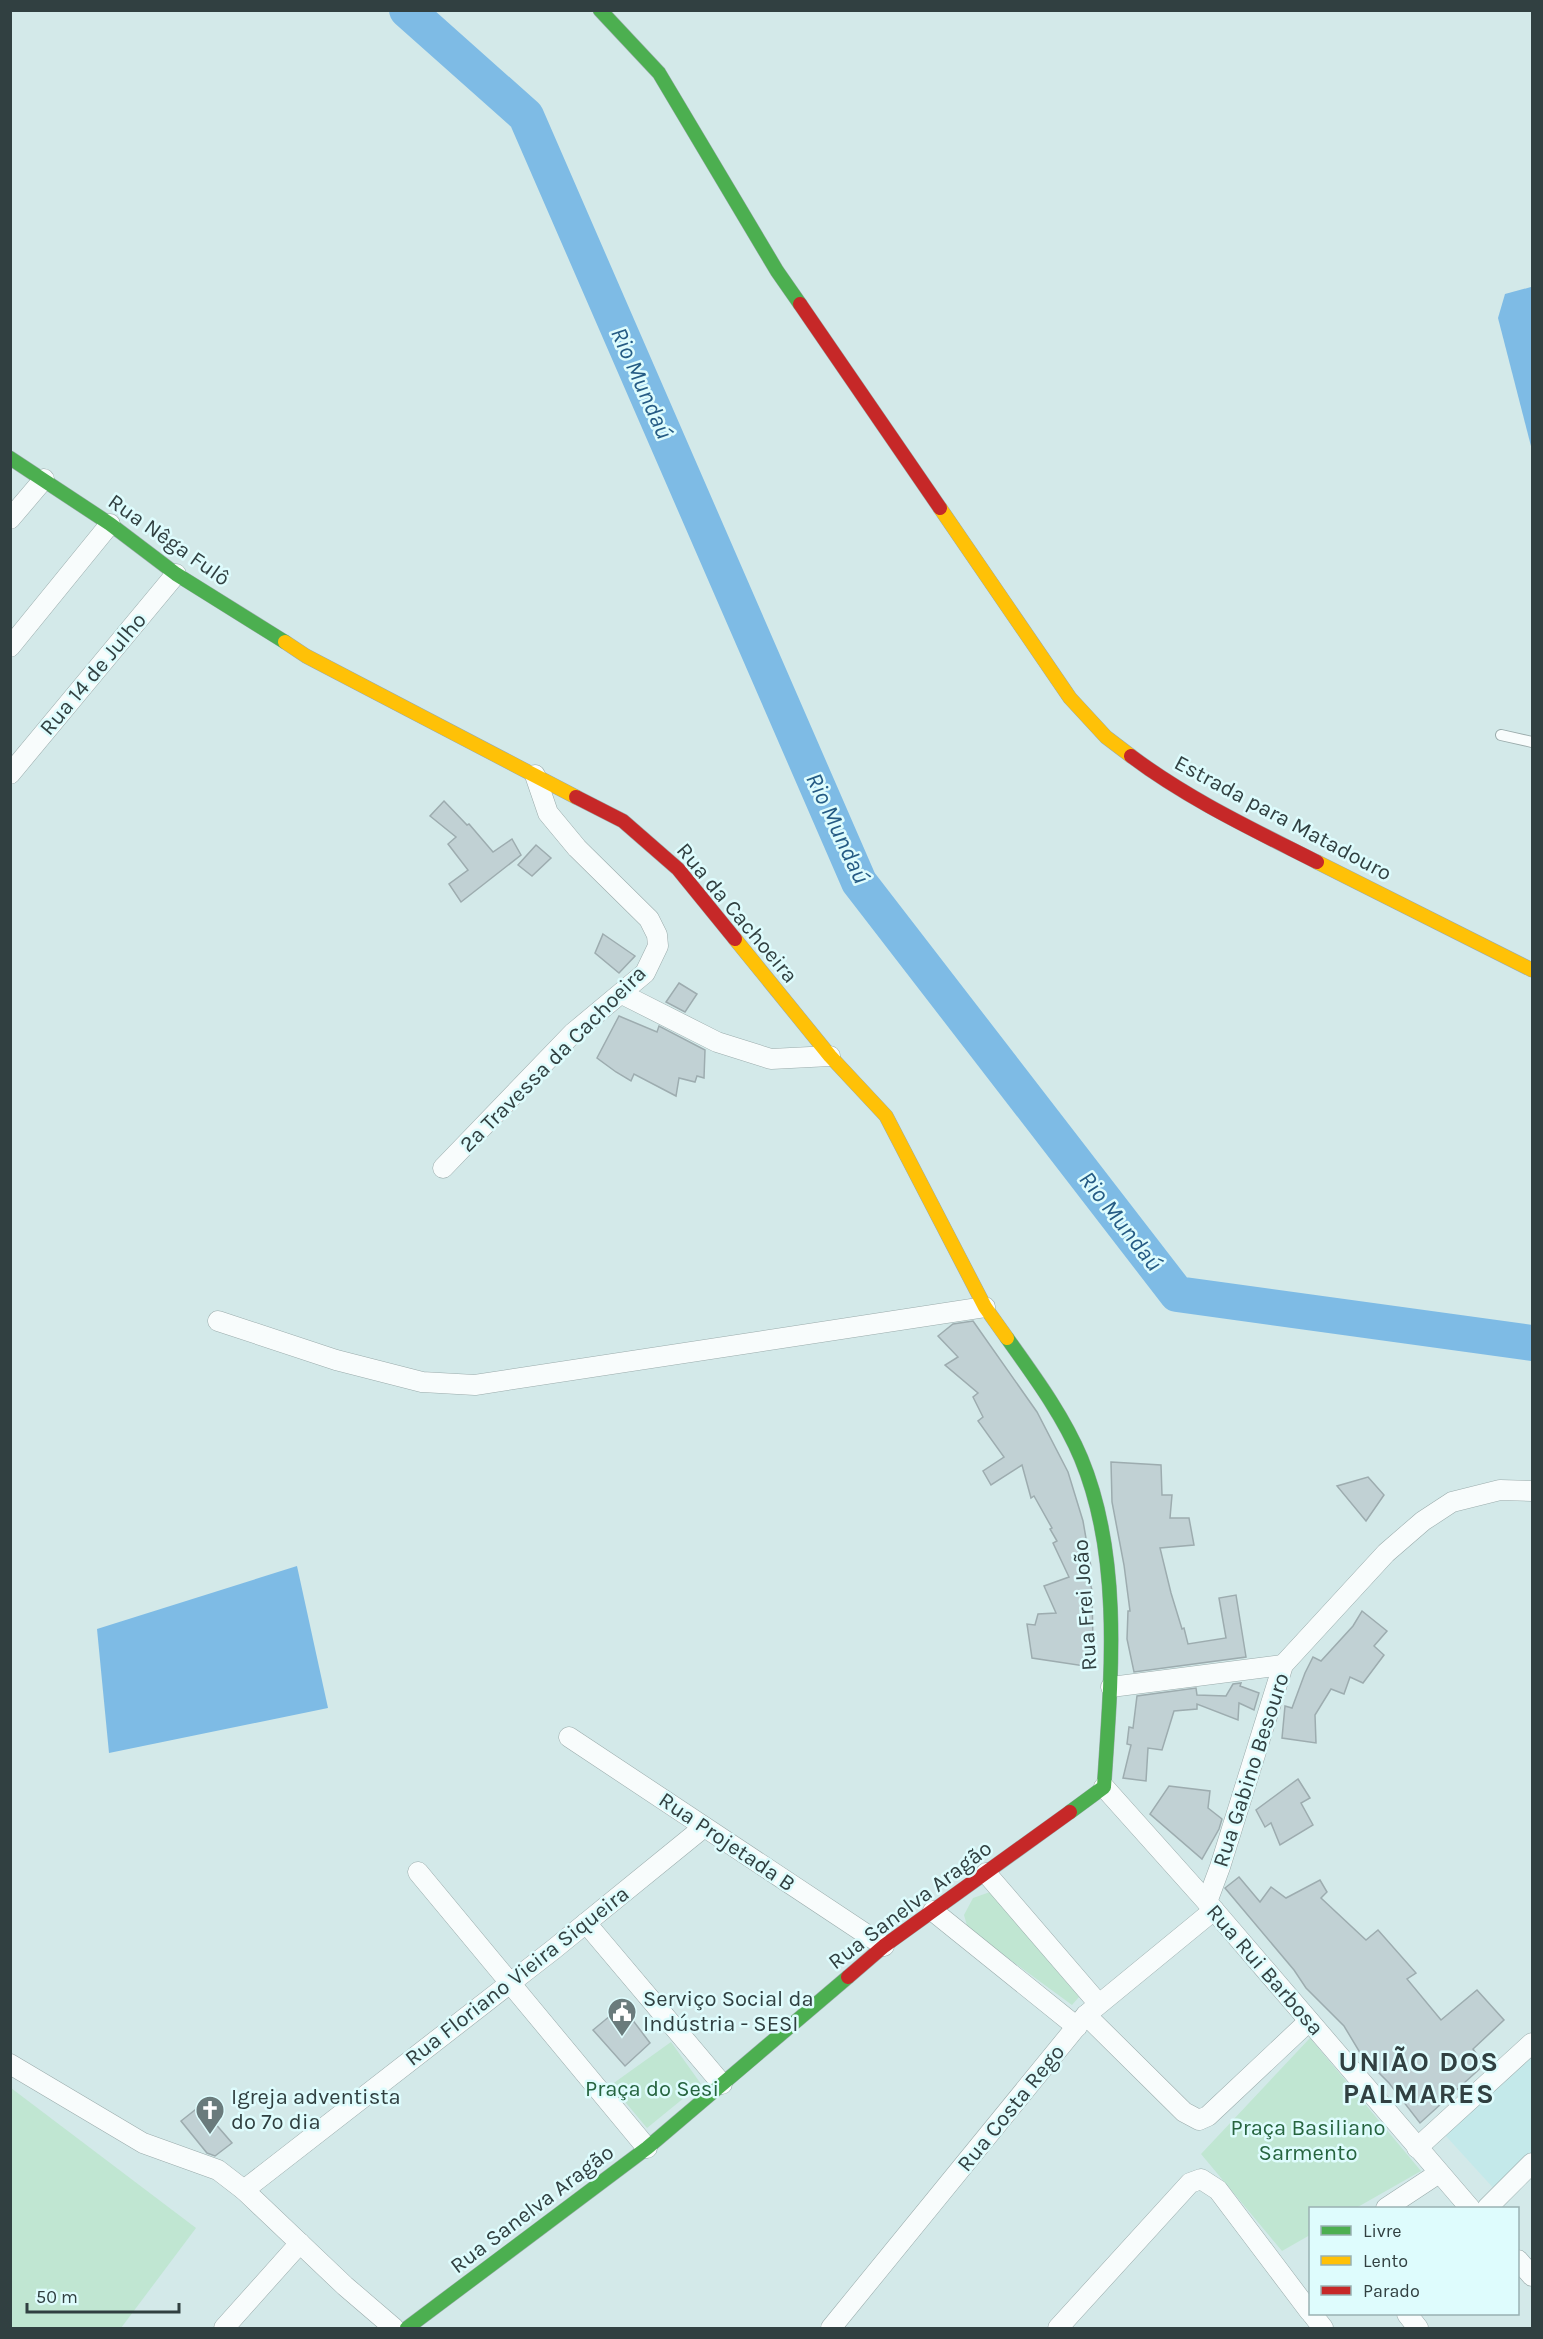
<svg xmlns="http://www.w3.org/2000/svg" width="1543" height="2339" viewBox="0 0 1543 2339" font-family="Karla,sans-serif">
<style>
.built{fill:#c4e9ea}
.green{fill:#c0e6d2}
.water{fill:#7ebbe5}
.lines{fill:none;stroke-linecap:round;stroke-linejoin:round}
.river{stroke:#7ebbe5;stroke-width:36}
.building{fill:#c1d1d4;stroke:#9dacaf;stroke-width:1.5}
.lane-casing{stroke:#9aabab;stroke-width:12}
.street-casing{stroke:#9aabab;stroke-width:21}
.fast-casing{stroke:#9aabab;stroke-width:15}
.slow-casing{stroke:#9aabab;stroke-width:15}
.jam-casing{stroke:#9aabab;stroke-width:15}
.lane{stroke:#f8fcfc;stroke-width:10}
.street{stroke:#f8fcfc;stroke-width:20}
.fast{stroke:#4caf50;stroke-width:14}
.slow{stroke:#ffc107;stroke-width:14}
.jam{stroke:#c62828;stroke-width:14}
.labels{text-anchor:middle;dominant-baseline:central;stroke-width:5;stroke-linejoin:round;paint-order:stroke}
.street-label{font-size:22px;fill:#314041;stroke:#defcfd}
.poi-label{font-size:22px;fill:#314041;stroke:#defcfd;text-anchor:start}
.park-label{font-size:22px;fill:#26643f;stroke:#defcfd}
.water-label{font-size:24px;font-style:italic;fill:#255b84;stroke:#defcfd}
.district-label{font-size:28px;font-weight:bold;letter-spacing:1.5px;fill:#314041;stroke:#defcfd}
</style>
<rect width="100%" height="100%" fill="#d3e9e9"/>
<path class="built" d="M1532 2054V2157L1496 2191 1445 2135Z"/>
<g class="green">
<path d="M990 1892 1079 1997 1072 2005 968 1929 964 1915 973 1898Z"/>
<path d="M1310 2038 1421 2171 1356 2208H1310V2235L1282 2251 1201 2154Z"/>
<path d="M671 2042 701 2084 647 2128 611 2085Z"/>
<path d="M11 2088 196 2228 121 2328H11Z"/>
</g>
<g class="water">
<path d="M1531 287 1532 288V450L1498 318 1505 294Z"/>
<path d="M297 1566 328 1708 109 1753 97 1629Z"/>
</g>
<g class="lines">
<path class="river" d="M407 10 526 116 859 882 1177 1294 1532 1343"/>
</g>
<g class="building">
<path d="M444 801 467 825 469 824 493 852 512 839 521 855 461 902 449 884 468 870 448 844 456 837 430 816Z"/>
<path d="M536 845 551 858 532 876 518 865Z"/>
<path d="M603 934 635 956 619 973 595 953Z"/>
<path d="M679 983 697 994 685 1012 666 1002Z"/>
<path d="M619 1016 657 1032 659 1026 705 1050 704 1078 697 1076 695 1082 679 1078 676 1096 634 1074 631 1081 616 1072 597 1058Z"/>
<path d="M973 1321 1037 1412 1068 1472 1083 1521 1091 1567 1087 1571 1092 1590 1093 1646 1091 1667 1032 1658 1027 1624 1035 1625 1038 1614 1056 1613 1044 1586 1069 1577 1053 1543 1057 1541 1050 1529 1052 1528 1034 1496 1031 1498 1022 1465 991 1485 983 1471 1004 1457 978 1421 983 1417 973 1397 978 1393 945 1365 958 1357 938 1336 953 1324Z"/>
<path d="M1111 1462 1161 1465 1162 1495H1172L1170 1518H1189L1194 1545 1160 1548 1171 1593 1182 1629 1184 1628 1188 1644 1226 1638 1219 1598 1236 1595 1246 1657 1134 1672 1127 1639 1128 1611H1130L1124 1565 1112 1502Z"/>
<path d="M1368 1477 1384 1495 1366 1521 1337 1486Z"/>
<path d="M1362 1611 1387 1631 1374 1646 1384 1655 1363 1683 1350 1677 1344 1694 1331 1689 1315 1715 1316 1743 1282 1738 1285 1706 1292 1708 1305 1673 1313 1657 1321 1661 1353 1626Z"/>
<path d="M1241 1683 1240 1686 1259 1693 1254 1710 1239 1703 1238 1720 1197 1704V1709L1174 1711 1162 1750 1148 1748 1146 1781 1123 1778 1131 1745 1127 1744 1129 1727 1133 1728 1137 1696 1196 1688 1197 1695 1226 1696 1233 1684Z"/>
<path d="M1298 1779 1310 1798 1301 1803 1313 1825 1280 1845 1271 1823 1265 1827 1256 1810Z"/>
<path d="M1169 1786 1210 1791 1208 1808 1222 1819 1219 1829 1202 1859 1150 1814Z"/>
<path d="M1239 1877 1260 1902 1271 1887 1286 1898 1320 1880 1327 1892 1321 1898 1366 1940 1378 1930 1416 1973 1407 1979 1441 2020 1477 1990 1504 2020 1473 2049 1484 2065 1420 2123 1389 2083 1362 2056 1344 2026 1306 1988 1294 1970 1225 1888Z"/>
<path d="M622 2006 650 2043 625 2066 593 2030Z"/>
<path d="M200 2106 232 2143 215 2156 207 2153 181 2121Z"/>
</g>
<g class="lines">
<g class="lane-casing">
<path id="lane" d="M1501 735 1532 742"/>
</g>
<g class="street-casing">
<g id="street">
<path d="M10 519 44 479"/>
<path d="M10 647 110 524"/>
<path d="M10 774 176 574"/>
<path d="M622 994 717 1042 771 1059 830 1056"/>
<path d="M443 1168 573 1033 645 973 658 946 657 935 649 919 577 848 548 813 535 775"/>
<path d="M218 1321 336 1360 422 1382 475 1385 985 1307"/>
<path d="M1111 1687 1283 1665"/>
<path d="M569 1737 884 1946"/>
<path d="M1104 1787 1214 1910 1470 2208"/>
<path d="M418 1872 647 2148"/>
<path d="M986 1873 1098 2003"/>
<path d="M1207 1902 1220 1867 1283 1665 1386 1553 1423 1521 1452 1502 1500 1490 1532 1491"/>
<path d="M933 1911 1077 2027"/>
<path d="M586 1923 722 2084"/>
<path d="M1086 2015 1184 2112 1199 2120 1208 2116 1309 2021"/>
<path d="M10 2064 143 2143 218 2170 244 2190 345 2286 394 2328"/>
<path d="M1417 2148 1532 2043"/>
<path d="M244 2190 554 1949 704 1827"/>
<path d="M1386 2208 1439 2173"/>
<path d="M1487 2208 1532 2163"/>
<path d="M1518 2260 1532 2276"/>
<path d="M1312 2314 1323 2328"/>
<path d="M1407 2314 1418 2328"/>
<path d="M224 2328 300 2243"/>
<path d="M831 2328 1086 2015 1214 1910"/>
<path d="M1058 2328 1190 2183 1201 2179 1218 2190 1310 2312"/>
</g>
</g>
<g class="fast-casing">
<g id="fast">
<path d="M600 10 659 73 777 271 800 304"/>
<path d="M10 458 110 524 176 574 285 642"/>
<path d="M1007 1338C1034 1376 1063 1415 1081 1458 1123 1559 1111 1680 1104 1787L1070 1812"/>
<path d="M407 2328 647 2148 848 1977"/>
</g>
</g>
<g class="slow-casing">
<g id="slow">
<path d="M940 508 1070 698 1106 737 1131 756"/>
<path d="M285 642 306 656 576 797"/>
<path d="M1317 862 1532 970"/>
<path d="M735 939 830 1056 886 1116 985 1307 1007 1338"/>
</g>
</g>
<g class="jam-casing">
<g id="jam">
<path d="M800 304 940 508"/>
<path d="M1131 756C1188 799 1254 830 1317 862"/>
<path d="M576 797 623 821 678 869 735 939"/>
<path d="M848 1977 884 1946 1070 1812"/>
</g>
</g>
<use href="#lane" class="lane"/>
<use href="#street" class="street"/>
<use href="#fast" class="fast"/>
<use href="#slow" class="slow"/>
<use href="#jam" class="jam"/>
</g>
<defs>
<g id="civic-pin" transform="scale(1.5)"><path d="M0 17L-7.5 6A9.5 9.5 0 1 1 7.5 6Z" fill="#6a7b7c" stroke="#defcfd"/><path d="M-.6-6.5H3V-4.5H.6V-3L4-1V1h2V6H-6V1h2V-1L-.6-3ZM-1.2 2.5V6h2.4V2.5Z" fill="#fff"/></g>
<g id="church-pin" transform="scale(1.5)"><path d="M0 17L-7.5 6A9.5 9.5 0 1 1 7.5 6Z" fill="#6a7b7c" stroke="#defcfd"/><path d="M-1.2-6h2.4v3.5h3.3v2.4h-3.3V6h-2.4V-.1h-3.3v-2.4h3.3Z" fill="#fff"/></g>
</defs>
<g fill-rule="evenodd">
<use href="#civic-pin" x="622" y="2012"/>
<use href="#church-pin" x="210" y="2110"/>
</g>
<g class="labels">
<g class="street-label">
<text transform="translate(169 540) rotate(35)">Rua Nêga Fulô</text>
<text transform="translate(93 674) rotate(-50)">Rua 14 de Julho</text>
<text transform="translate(1283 818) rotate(28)">Estrada para Matadouro</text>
<text transform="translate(737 913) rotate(50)">Rua da Cachoeira</text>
<text transform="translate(553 1059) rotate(-45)">2ª Travessa da Cachoeira</text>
<text transform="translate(1085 1605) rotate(-94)">Rua Frei João</text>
<text transform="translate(1251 1770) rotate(-72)">Rua Gabino Besouro</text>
<text transform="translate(727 1842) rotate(34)">Rua Projetada B</text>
<text transform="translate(910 1905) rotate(-37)">Rua Sanelva Aragão</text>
<text transform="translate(1265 1970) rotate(49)">Rua Rui Barbosa</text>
<text transform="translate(517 1976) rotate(-38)">Rua Floriano Vieira Siqueira</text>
<text transform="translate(1011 2108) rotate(-51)">Rua Costa Rego</text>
<text transform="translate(532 2209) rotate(-37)">Rua Sanelva Aragão</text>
</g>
<g class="poi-label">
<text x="643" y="1999">Serviço Social da<tspan x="643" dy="25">Indústria - SESI</tspan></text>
<text x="231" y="2097">Igreja adventista<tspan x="231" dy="25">do 7º dia</tspan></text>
</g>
<g class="park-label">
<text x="652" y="2089">Praça do Sesi</text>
<text x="1308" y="2128">Praça Basiliano<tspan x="1308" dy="25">Sarmento</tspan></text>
</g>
<g class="water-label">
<text transform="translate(642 383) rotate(66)">Rio Mundaú</text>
<text transform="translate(838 828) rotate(65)">Rio Mundaú</text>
<text transform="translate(1121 1221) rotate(52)">Rio Mundaú</text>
</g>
<g class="district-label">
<text x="1419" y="2061">UNIÃO DOS<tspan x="1419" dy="32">PALMARES</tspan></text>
</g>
</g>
<rect width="1543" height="2339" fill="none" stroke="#314041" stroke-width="24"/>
<rect x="1309" y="2207" width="210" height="108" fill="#defcfd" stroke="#99b1b2" stroke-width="1.5"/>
<rect x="1321" y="2226" width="30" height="9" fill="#4caf50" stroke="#99b1b2" stroke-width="1.5"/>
<text x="1363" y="2237" font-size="18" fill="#314041">Livre</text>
<rect x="1321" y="2256" width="30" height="9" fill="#ffc107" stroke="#99b1b2" stroke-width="1.5"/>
<text x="1363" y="2267" font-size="18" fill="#314041">Lento</text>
<rect x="1321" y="2286" width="30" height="9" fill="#c62828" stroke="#99b1b2" stroke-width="1.5"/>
<text x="1363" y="2297" font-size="18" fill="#314041">Parado</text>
<path d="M27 2303v9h152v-9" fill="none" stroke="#314041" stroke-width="3"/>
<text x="36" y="2303" font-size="18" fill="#314041" stroke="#defcfd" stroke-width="4.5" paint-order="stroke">50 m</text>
</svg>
